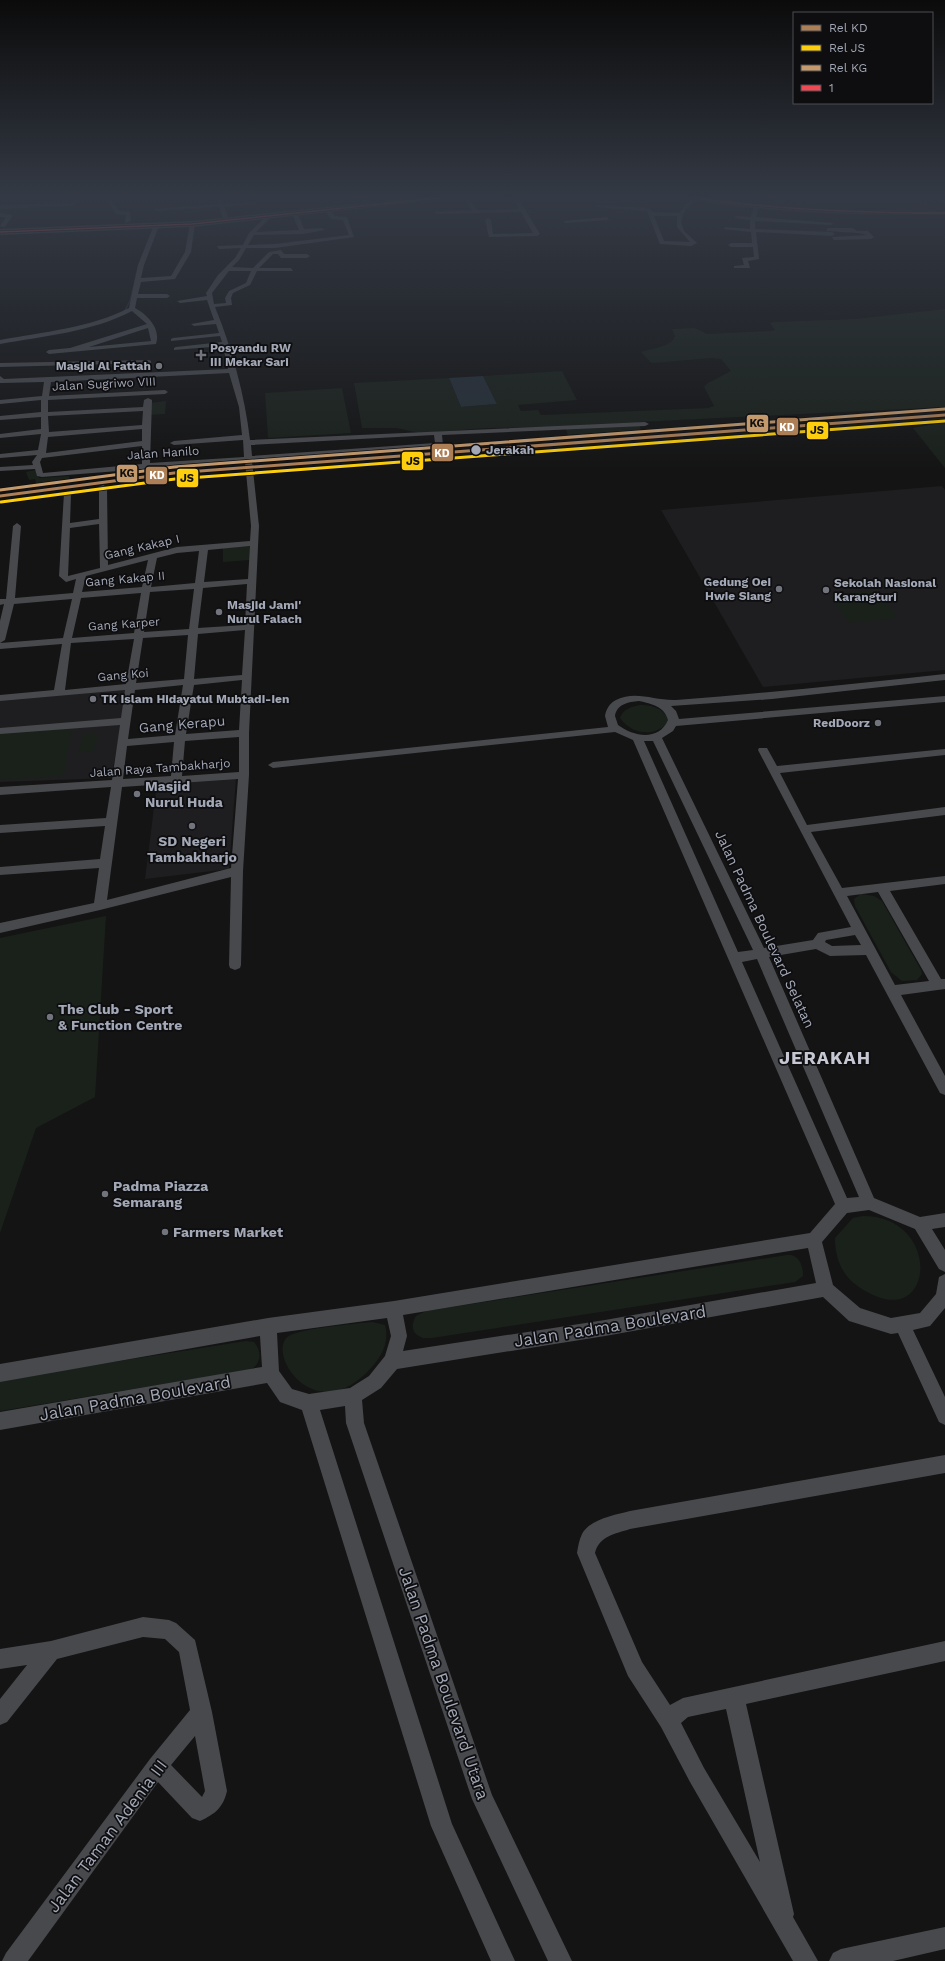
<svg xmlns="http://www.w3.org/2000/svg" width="945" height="1961" viewBox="0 0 945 1961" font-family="'Work Sans',sans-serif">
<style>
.built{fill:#1e1e20}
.green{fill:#1a211b}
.water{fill:#262e36}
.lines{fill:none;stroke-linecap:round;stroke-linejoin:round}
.stream{stroke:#262e36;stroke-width:1.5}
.minor{fill:#48494d;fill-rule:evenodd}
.primary{fill:#4a4b4f;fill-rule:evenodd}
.trunk{fill:#4a4a4e;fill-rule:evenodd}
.bus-1-casing{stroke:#0e0e10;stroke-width:3}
.bus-1{stroke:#ed4a53;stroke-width:1.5}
.rail-1-casing{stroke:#0e0e10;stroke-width:4.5}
.rail-2-casing{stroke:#0e0e10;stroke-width:4.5}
.rail-3-casing{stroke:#0e0e10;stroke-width:4.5}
.rail-1{stroke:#ac7f56;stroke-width:3}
.rail-2{stroke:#fcce0d;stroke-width:3}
.rail-3{stroke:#c49a6c;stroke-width:3}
.poi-dot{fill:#71747d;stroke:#0e0e10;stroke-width:1.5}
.stop-dot{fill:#a3a8b6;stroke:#0e0e10;stroke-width:1.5}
.labels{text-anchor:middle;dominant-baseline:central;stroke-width:3.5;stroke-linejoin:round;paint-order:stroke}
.far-poi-label{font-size:12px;font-weight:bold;fill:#a3a8b6;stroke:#0e0e10;text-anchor:start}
.far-street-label{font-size:12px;fill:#a3a8b6;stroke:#0e0e10}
.far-stop-label{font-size:12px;font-weight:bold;fill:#a3a8b6;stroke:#0e0e10;text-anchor:start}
.street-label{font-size:14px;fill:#a3a8b6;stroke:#0e0e10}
.poi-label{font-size:14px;font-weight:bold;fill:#a3a8b6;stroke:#0e0e10;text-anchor:start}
.near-street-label{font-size:17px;fill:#a3a8b6;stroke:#0e0e10}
.district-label{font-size:18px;font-weight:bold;letter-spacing:1px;fill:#c5c8d2;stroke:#0e0e10}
.line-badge{stroke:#0e0e10;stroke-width:1.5}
.badge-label{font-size:11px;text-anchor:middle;font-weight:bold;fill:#fff}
.pale-badge-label{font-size:11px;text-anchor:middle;font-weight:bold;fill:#111}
</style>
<rect width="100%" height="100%" fill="#141414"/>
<g class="built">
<path d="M772 196H929L934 199 924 200 931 206 815 207 774 204Z"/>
<path d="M942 486 945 490V670L763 687 661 510Z"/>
<path d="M128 689 111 778 0 782V699Z"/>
<path d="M236 778 229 869 145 879 157 784Z"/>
</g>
<g class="green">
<path d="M945 309V407L638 422 641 430 568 435 565 427 488 428 419 433 396 428H362L354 383 449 378 461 407 497 404 483 376 562 371 577 400 518 405 521 411 538 410 541 415 708 408 714 406 704 387 708 383 731 371 721 359 712 358 653 363 650 362 641 352C652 348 670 348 675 336L672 329 695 328 707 334 771 331 775 330 770 323 774 322 856 319Z"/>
<path d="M342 388 351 433 268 438 265 393Z"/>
<path d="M166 401 165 414 148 415 150 403Z"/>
<path d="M945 418V468L913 428 935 424 932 419Z"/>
<path d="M36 470 39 478 69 476V480L37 485 35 479 29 480 26 472Z"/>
<path d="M250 546V560L223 562V548Z"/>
<path d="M877 590 898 618 849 623 830 595Z"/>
<path d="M640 705C652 705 664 708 669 721 656 738 632 735 620 718 623 709 631 707 640 705Z"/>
<path d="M72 728 64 776 0 780V733Z"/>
<path d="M98 733 94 751 78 753 83 734Z"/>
<path d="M861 894 874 896 882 901 921 970 922 974 917 980 902 981 891 972 855 906 854 899Z"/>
<path d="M106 916 95 1097 36 1128 0 1233V938Z"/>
<path d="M863 1216C945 1216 935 1339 859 1287 842 1276 835 1258 835 1238L853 1218Z"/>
<path d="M787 1255C799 1254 803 1265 803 1276L795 1282 432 1338H423L417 1335C411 1330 412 1323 416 1316L426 1311Z"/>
<path d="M372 1322 385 1325C389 1338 384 1352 376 1362 317 1436 264 1351 289 1336 302 1328 354 1324 372 1322Z"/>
<path d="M246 1341 254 1342C262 1351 262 1365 249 1370L0 1411V1380Z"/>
</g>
<path class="water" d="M483 376 497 404 461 407 449 378Z"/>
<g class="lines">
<path class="stream" d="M124 312 130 301 139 264"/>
<g class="minor">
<path d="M75 196H80L74 206 0 209V205L72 203Z"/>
<path d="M104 196H109L119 211 130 212 131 221 125 223 126 215 116 214Z"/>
<path d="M170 196H194L150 200 148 199Z"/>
<path d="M216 196H221L223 204 254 202 257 204 224 207 228 216 225 218 222 216 219 207 156 211 153 209 218 204Z"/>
<path d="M463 196H468L477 210 519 209 512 196H517L540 234 537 236 489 237 485 220 488 218 491 220 493 234 533 233 521 212 437 214 434 212 472 210Z"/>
<path d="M605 196H624V197L622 198Z"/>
<path d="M722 196H727L723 204 720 202Z"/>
<path d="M933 196H939L945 200V204Z"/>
<path d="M692 198 696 199 684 212 681 222 684 231 697 243 691 246 660 244 647 211 594 207 597 205 649 208 653 212 679 213ZM654 216H677V227L690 242 664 241Z"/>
<path d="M756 206 759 208 756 217 834 223 831 225 755 221V229L832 232 835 234 832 236 756 232 759 259 748 261 750 268H734V266L744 265 742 258 754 257 753 247H731L728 245 731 243H752L751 232 723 229 726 227 750 229V220L734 218 737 216 751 217 753 208Z"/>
<path d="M328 208 335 216 347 217 354 237 275 248H246L239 260 232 267 253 268 269 252 281 250 284 254H307L310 256 307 258H281L278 254H273L259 268H291L293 271H257L250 285 233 293 231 298 232 305 215 307C232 348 245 396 250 440L645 422 649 424 645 426 442 435 443 445 439 447 252 461 259 526 249 733V775L243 871 241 965 240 968 235 970 230 968 229 965 231 877 100 910 0 933V923L94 903 99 868 0 875V867L100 859 105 826 0 833V825L106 818 111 787 0 795V787L112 780 120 725 0 734V728L121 718 125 690 0 701V695L54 690 62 644 0 649V643L63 638 72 599 14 604 5 640 0 643V621L4 604 0 605V599H6L13 526 17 523 21 526 15 598 73 593 76 579 66 582 59 576 64 493 71 495 70 523 99 519V487L103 485 107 487 108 565 177 547 250 541 251 526 245 461 42 477 37 476 35 469 0 471V467L33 465 32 462 37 455 0 458V454L38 450 41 434 0 438V434L41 429V417L0 420V416L41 412V400L0 404V400L42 396 44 382 2 383H0V376L4 379 228 369 223 346 174 350V348L176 347 222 342 220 336 171 341V339L173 338 219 333 216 324 194 326 191 324 214 320 207 300 180 303 177 301 207 296 206 293 218 275 235 258 241 248 219 249 217 246 243 245 249 233 266 216 271 217 256 232 299 230 292 214 295 212 298 214 304 229 322 228 325 230 303 234 254 235 248 245 275 244 349 235 343 220 331 219 325 210ZM229 271H251L246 283 229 291 225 298 226 303 214 304 212 293ZM229 373 239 407 242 435 174 441 170 443 174 445 243 440 244 457 150 463 152 400 148 398 144 400 143 407 48 412V400L165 394 168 392 165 390 49 396 51 382ZM143 411 142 425 49 432 48 416ZM142 429V441L46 453 48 437ZM434 435 435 443 252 456 251 445ZM142 446V464L43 473 40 462 42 458ZM99 524 100 568 68 576 70 528ZM250 546 248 579 204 582 208 550ZM199 551 195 583 151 587 157 558 177 553ZM148 560 142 587 82 592 86 576ZM247 584 245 625 198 628 203 588ZM194 589 189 629 144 632 150 592ZM141 593 134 633 72 638 81 598ZM245 630 242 675 194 679 198 634ZM188 635 184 679 136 683 143 638ZM134 639 126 684 65 690 71 643ZM242 680 239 730 186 734 194 685ZM183 685 175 735 128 739 135 690ZM239 737V772L182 776 185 741ZM174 742 171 776 123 779 127 746ZM238 779 231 868 107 900 122 787Z"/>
<path d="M0 213 13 215 5 227 0 226 6 217H0Z"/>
<path d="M607 217 609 220 566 223 563 221Z"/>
<path d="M190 223 195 224 191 252 175 279 141 282 138 294H167L170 296 167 298H137L135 308C148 315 161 329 156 344L49 354 46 352 49 350 70 348 147 324 132 311C92 332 44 336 0 344V340C43 332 90 328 129 308L138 265 154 225 159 226 144 265 141 278 171 276 185 252ZM148 328 151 341 89 347Z"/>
<path d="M828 228H852L857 231H868L874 237 871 239 834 240 832 237 867 235C854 231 840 233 826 231Z"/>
<path d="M149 360 151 361V363L0 367V363Z"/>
<path d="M945 674V680L772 699 671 706 676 711 679 719 945 696V702L676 726 673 731 662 738 764 948 813 940 818 933 851 927 758 750 759 748H767L777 766 945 749V755L780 773 807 825 945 807V815L811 832 842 888 945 876V884L890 891 941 979H945V989L901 995 945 1076V1095L940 1093 866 955 830 956 816 949 769 957 874 1198 920 1217 945 1213V1227L932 1229 945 1250V1272L939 1269 915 1229 869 1210 847 1213 822 1242 833 1285 860 1308 891 1318 920 1313 936 1294 939 1277 945 1274V1308L930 1326 913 1330 945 1397V1425L939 1422 898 1333 891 1334 849 1321 823 1297 605 1336 397 1369 381 1388 362 1400 364 1423 492 1795 572 1961H548L472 1799 346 1423 345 1406 320 1410 452 1824 515 1961H491L431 1826 302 1410 280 1402 267 1383 0 1430V1412L262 1367 260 1336 0 1382V1364L268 1318 394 1301 810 1233 835 1204 633 740 615 732 273 768 268 765 273 762 608 727 605 716C606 709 610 703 616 700 636 690 655 701 676 700 766 693 855 684 945 674ZM639 701C652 704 664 706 668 720 659 741 634 737 618 725L615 716C617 704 628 702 639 701ZM644 741H653L753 950 738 952ZM878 892 929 981 895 985 847 896ZM855 935 861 945 832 946 825 942 826 940ZM757 959 859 1197 847 1198 742 962ZM808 1248 816 1283 605 1320 403 1351 407 1336 403 1315ZM387 1318 391 1336 385 1356 369 1376 350 1388 309 1394 292 1389 279 1371 277 1333Z"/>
<path d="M945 1455V1473L630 1529C615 1534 599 1536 595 1553L642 1662 670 1705 683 1698 945 1641V1661L746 1704 794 1914 793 1917 818 1961H793L690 1782 661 1727 628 1676 577 1553C578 1547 579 1540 582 1534 590 1519 615 1515 630 1511ZM726 1709 760 1862 704 1768 681 1723 688 1717Z"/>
<path d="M143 1617 169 1620 176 1623 195 1640 212 1712 227 1791C223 1808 215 1814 200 1821L192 1818 158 1782 28 1961H2L6 1953 150 1759 190 1710 179 1652 165 1639 143 1637 57 1659 7 1722 0 1725V1699L27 1665 0 1669V1649L51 1641ZM195 1736 205 1791 202 1797 171 1765Z"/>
<path d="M945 1927V1949L893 1961H829L833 1953 841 1949Z"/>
</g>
<path class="primary" d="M363 196H371L370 201 374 205 373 207H367L363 204Z"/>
<g class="trunk">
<path d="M433 196H461L457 198 192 227 0 235V229L192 221Z"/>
<path d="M674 196C708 196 743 204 777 206 833 211 889 210 945 211V215C855 215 767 213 678 198Z"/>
</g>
<g class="bus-1-casing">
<g id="bus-1">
<path d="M679 196C767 209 856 213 945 213"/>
<path d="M0 232 192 224 456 196"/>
</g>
</g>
<use href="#bus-1" class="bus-1"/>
<g class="rail-1-casing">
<path id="rail-1" d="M0 496 174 473 945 415"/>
</g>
<g class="rail-2-casing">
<path id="rail-2" d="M1 502 175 479 945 421"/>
</g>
<g class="rail-3-casing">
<path id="rail-3" d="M0 490 174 467 945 409"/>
</g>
<use href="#rail-1" class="rail-1"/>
<use href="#rail-2" class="rail-2"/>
<use href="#rail-3" class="rail-3"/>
</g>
<linearGradient id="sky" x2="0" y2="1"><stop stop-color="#0b0b0b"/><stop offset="0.42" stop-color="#343a45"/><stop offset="1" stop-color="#343a45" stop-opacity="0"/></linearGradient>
<rect width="945" height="471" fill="url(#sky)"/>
<g class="poi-dot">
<path d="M199 349h4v4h4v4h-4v4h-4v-4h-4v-4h4z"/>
<circle cx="159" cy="366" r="4"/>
<circle cx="779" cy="589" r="4"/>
<circle cx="826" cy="590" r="4"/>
<circle cx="219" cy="612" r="4"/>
<circle cx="93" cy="699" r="4"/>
<circle cx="878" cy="723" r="4"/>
<circle cx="137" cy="794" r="4"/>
<circle cx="192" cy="826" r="4"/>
<circle cx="50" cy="1017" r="4"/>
<circle cx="105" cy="1194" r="4"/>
<circle cx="165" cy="1232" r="4"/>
</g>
<circle class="stop-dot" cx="476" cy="450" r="5.5"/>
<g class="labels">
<g class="far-poi-label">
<text x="210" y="348">Posyandu RW<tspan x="210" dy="14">III Mekar Sari</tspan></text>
<text x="151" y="366" text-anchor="end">Masjid Al Fattah</text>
<text x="771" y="582" text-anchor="end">Gedung Oei<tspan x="771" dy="14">Hwie Siang</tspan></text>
<text x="834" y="583">Sekolah Nasional<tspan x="834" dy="14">Karangturi</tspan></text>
<text x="227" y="605">Masjid Jami'<tspan x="227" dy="14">Nurul Falach</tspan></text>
<text x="101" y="699">TK Islam Hidayatul Mubtadi-ien</text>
<text x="870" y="723" text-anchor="end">RedDoorz</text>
</g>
<g class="far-street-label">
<text transform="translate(104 384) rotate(-3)">Jalan Sugriwo VIII</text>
<text transform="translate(163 453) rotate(-4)">Jalan Hanilo</text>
<text transform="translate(142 547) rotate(-13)">Gang Kakap I</text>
<text transform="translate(125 579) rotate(-5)">Gang Kakap II</text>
<text transform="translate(124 624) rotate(-4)">Gang Karper</text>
<text transform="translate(123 675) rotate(-5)">Gang Koi</text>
<text transform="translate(160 768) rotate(-4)">Jalan Raya Tambakharjo</text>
</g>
<g class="far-stop-label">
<text x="486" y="450">Jerakah</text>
</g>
<g class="street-label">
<text transform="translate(182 724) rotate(-5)">Gang Kerapu</text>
<text transform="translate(765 929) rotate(65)">Jalan Padma Boulevard Selatan</text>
</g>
<g class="poi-label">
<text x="145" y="786">Masjid<tspan x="145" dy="16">Nurul Huda</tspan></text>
<text x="192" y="841" text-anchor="middle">SD Negeri<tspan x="192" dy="16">Tambakharjo</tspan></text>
<text x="58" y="1009">The Club - Sport<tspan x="58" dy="16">&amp; Function Centre</tspan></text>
<text x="113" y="1186">Padma Piazza<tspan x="113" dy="16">Semarang</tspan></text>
<text x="173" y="1232">Farmers Market</text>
</g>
<g class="near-street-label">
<text transform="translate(610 1326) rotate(-9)">Jalan Padma Boulevard</text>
<text transform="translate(135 1398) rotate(-10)">Jalan Padma Boulevard</text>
<text transform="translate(444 1683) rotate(71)">Jalan Padma Boulevard Utara</text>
<text transform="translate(107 1836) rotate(-53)">Jalan Taman Adenia III</text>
</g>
<g class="district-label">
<text x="825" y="1057">JERAKAH</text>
</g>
</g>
<g class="line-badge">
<rect x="746" y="414" width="23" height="19" rx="4" fill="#c49a6c"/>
<rect x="776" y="417" width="23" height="19" rx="4" fill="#ac7f56"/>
<rect x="806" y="421" width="23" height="19" rx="4" fill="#fcce0d"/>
<rect x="431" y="443" width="23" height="19" rx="4" fill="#ac7f56"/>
<rect x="401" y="451" width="23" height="20" rx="4" fill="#fcce0d"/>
<rect x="116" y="464" width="22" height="19" rx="4" fill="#c49a6c"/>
<rect x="145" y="466" width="23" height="19" rx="4" fill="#ac7f56"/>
<rect x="176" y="468" width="23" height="20" rx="4" fill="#fcce0d"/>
</g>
<g class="badge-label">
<text x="787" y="431">KD</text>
<text x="442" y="457">KD</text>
<text x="157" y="479">KD</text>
</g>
<g class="pale-badge-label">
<text x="757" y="427">KG</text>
<text x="817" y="434">JS</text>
<text x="413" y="465">JS</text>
<text x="127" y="477">KG</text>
<text x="187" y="482">JS</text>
</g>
<rect x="793" y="12" width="140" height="92" fill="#0e0e10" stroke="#4a4c52"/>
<rect x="801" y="25" width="20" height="6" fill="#ac7f56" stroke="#4a4c52"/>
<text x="829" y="32" font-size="12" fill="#a3a8b6">Rel KD</text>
<rect x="801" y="45" width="20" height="6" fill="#fcce0d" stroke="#4a4c52"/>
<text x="829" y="52" font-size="12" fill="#a3a8b6">Rel JS</text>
<rect x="801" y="65" width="20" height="6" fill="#c49a6c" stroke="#4a4c52"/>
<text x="829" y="72" font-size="12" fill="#a3a8b6">Rel KG</text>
<rect x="801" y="85" width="20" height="6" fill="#ed4a53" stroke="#4a4c52"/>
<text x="829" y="92" font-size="12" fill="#a3a8b6">1</text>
</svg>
